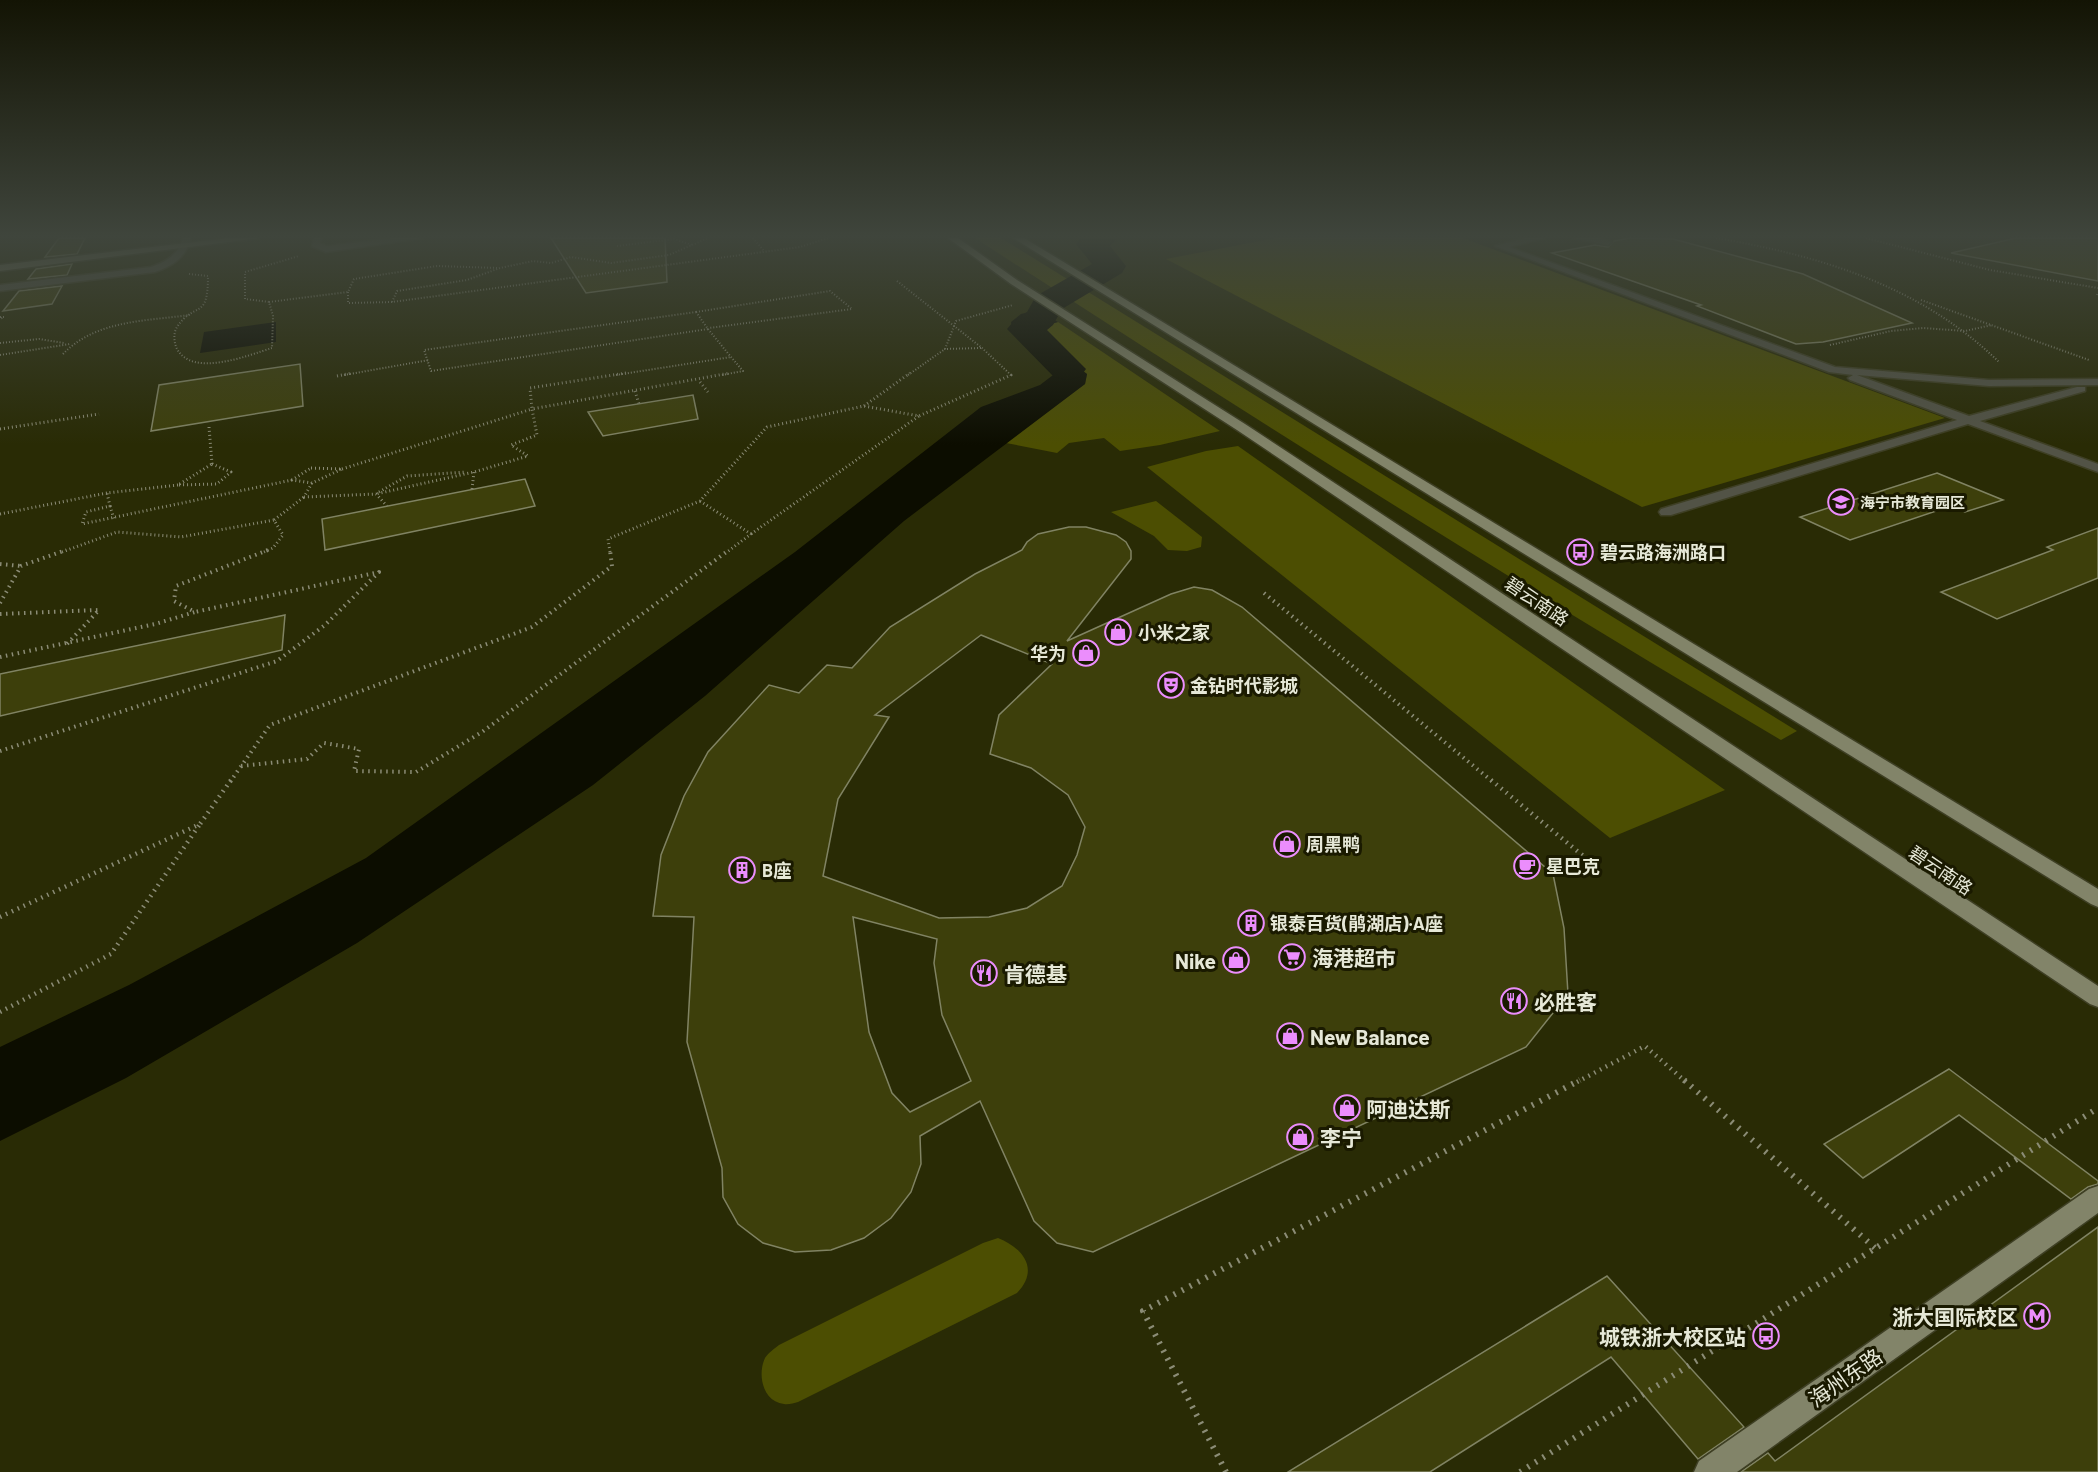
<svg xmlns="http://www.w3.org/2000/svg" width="2098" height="1472" viewBox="0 0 2098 1472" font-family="Barlow,'Noto Sans SC',sans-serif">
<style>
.built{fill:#292b05}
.green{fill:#4c4e02}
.water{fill:#0c0d00}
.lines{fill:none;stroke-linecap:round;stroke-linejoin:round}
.river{fill:#0c0d00;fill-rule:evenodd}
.building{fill:#3d3f0b;stroke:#808363;stroke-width:1.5;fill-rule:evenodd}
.street-casing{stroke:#3e3f24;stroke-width:3}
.secondary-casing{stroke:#3e3f24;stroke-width:3}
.primary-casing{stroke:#3e3f24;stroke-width:3}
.path-far4{stroke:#8b8c76;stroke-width:2;stroke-dasharray:1 2;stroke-linecap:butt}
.path-far3{stroke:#8b8c76;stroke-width:3;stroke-dasharray:1 3;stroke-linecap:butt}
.path-far2{stroke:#8b8c76;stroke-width:4;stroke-dasharray:1.5 4.5;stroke-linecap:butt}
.path-far1{stroke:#8b8c76;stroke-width:4.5;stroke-dasharray:1.5 5;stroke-linecap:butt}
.path{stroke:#8b8c76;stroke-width:6;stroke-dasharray:2 7;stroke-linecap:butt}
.street{fill:#525346;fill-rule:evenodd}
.secondary{fill:#6d6f5a;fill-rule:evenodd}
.primary{fill:#828469;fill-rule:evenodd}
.labels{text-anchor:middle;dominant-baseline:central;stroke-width:6;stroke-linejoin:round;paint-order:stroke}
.far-poi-label{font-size:15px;font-weight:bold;fill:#e6e8d7;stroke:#1a1a00;text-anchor:start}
.poi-label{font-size:18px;font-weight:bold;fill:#e6e8d7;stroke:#1a1a00;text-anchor:start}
.street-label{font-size:18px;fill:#e6e8d7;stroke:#1a1a00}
.near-poi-label{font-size:21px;font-weight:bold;fill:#e6e8d7;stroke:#1a1a00;text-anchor:start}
.near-street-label{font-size:21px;fill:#e6e8d7;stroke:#1a1a00}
</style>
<rect width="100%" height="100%" fill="#232407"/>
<rect class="built" x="0" y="238" width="2098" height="1234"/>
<g class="green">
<path d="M975 238H1001L1797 731 1781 740C1508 579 1241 411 975 238Z"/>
<path d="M1276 238H1463L1945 418 1642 507 1166 259Z"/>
<path d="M1058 322 1220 431 1160 445 1120 451 1104 438 1069 443 1057 453 1006 443 1085 384 1087 374 1060 354 1059 347 1043 335 1044 326Z"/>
<path d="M1238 446 1725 790 1610 838 1147 467 1206 451Z"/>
<path d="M1156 501 1202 537 1201 547 1187 551 1168 550 1154 536 1111 512Z"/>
<path d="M998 1238C1023 1248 1040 1269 1017 1293L798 1402C794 1403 788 1405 784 1404 763 1402 757 1375 765 1358 768 1353 774 1349 779 1345L983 1243Z"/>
</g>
<g class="water">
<path d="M1037 310 1058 322 1044 326 1043 335 1059 347 1061 354 1087 374 1085 384 904 521 705 696 593 785 357 943 126 1078 0 1141V1047L129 985 366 858 795 552 981 407 1040 385 1057 372 1013 333 1011 322 1021 314Z"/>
<path d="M276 322V342L200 353 204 332Z"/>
</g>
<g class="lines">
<path class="river" d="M1080 238H1118L1110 246 1126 266 1122 273 1062 309 1053 325 1047 330 1086 369 1080 377 1067 380 1054 377 1007 329 1013 322 1027 312 1036 296 1092 264 1076 244Z"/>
</g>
<g class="building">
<path d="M59 238H85L77 254 45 257Z"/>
<path d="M551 238H665L667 282 586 293Z"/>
<path d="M1630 238 1673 239 1803 274 1912 323 1823 342 1796 344 1697 306 1701 305 1552 253 1595 245 1608 247 1614 241Z"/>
<path d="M2016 238H2098V281L1951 253Z"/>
<path d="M72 264 67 275 28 279 36 269Z"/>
<path d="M62 286 52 304 3 311 19 291Z"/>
<path d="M300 364 303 406 151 431 159 385Z"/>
<path d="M693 395 698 419 603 436 588 412Z"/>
<path d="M1937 473 2003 500 1965 512 1951 506 1850 540 1800 517Z"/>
<path d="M525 479 535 506 325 550 322 519Z"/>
<path d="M1069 527H1086L1116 535 1126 542 1131 551V559L1067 641 1171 594 1194 587 1212 590 1242 607 1553 874 1564 928 1568 994 1526 1047 1093 1252 1057 1243 1034 1221 980 1101 920 1136 921 1164 911 1192 891 1218 864 1238 831 1250 795 1252 763 1243 738 1224 723 1197 722 1168 687 1042 694 917 653 916 661 855 684 796 708 752 769 685 799 693 827 665 852 668 890 627 975 574 1022 550 1027 542 1038 534ZM981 635 1052 664 999 715 990 754 1031 768 1068 795 1085 827 1077 855 1062 886 1027 908 989 917 939 918 823 876 838 799 889 717 875 715ZM853 917 937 939 934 963 942 1015 971 1081 910 1112 892 1093 869 1032Z"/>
<path d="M2098 528V578L1997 619 1941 592 2053 550 2047 547Z"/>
<path d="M285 615 282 650 0 716V674Z"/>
<path d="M1949 1069 2098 1181V1184L2088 1187 2071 1199 1959 1115 1863 1178 1824 1144Z"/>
<path d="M2098 1227V1472H1741L1768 1453 1775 1461Z"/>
<path d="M1607 1276 1744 1427 1698 1459 1611 1357 1430 1472H1288Z"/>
</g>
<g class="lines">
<g class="street-casing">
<g id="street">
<path d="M183 238H191C186 257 173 266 155 272L0 291V285L151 267C166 262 178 255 183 238Z"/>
<path d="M314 238H322L320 243 327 246 393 238H423L326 252 312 246Z"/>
<path d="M1525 238H1545L1509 247 1835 367 1989 380 2098 379V385L1989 386 1857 375 1969 416 2077 387H2085V391L1980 421 2098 464V472L1968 424 1671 515H1661L1659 512 1661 509 1957 420 1850 380 1848 378 1853 375 1829 372 1495 246Z"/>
<path d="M1572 238H1600L1612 242 1608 245Z"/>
</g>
</g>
<g class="secondary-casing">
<path id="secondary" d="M229 238H259L0 271V265Z"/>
</g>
<g class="primary-casing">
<g id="primary">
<path d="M948 238H958L1017 280 1245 424 2098 986V1007L2090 1004 1237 430 1011 284Z"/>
<path d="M1013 238H1024L2098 889V907L2091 904Z"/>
<path d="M2098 1186V1213L1737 1472H1694L1699 1461 2089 1189Z"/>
</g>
</g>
<g class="path-far4">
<path d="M753 238 764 251"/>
<path d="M1716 238C1822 256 1920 286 1999 362"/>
<path d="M1866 238 1990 270 2098 288"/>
<path d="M617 246 674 239 692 245"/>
<path d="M189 274 208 276C208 322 195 300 177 327 173 333 174 343 177 349 193 378 249 355 272 348L273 316 269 302 245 299V272L299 256"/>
<path d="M897 281 982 348 1011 375"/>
<path d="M348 292V303L392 302 800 247 828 238"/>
<path d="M2097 295 2098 292"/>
<path d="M1921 300 2089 360"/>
<path d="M269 302 348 292 354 279 437 266 499 268"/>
<path d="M392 302 397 291 467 280 500 268 533 261 551 263 571 257 611 263 669 255 708 238"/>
<path d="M696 312 830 291 852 309 709 328"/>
<path d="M696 312 708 329 431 371 424 350Z"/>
<path d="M0 317H4L0 319"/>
<path d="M708 329 731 357"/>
<path d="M0 343 39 339 64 343"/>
<path d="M1830 345 1891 331 1923 328 1965 331 1992 325"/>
<path d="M981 348 945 349 956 321 1013 305"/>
<path d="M63 354C96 320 146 321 190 315"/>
<path d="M0 355 70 344"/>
<path d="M344 375 429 360"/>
<path d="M616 375 731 357"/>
<path d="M722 375 743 371 731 357"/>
<path d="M908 375 945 349"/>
</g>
<g class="path-far3">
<path d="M626 373 530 388 532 409 730 373"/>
<path d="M337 376 352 373"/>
<path d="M700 382 708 392"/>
<path d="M635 391 639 404"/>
<path d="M864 406 910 373"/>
<path d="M209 427 212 464"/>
<path d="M0 429 99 414"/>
<path d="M212 464 231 472 217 484 178 485Z"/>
<path d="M311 468 342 469 312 483 292 480Z"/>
<path d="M342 469 532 409 537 435 511 445 528 456 474 472 376 494"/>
<path d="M312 483 304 497 376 494 387 506"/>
<path d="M178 485 107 493 110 506 86 512 82 524 292 480"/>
<path d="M472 489 474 472"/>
<path d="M379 492 407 476 466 472"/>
<path d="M700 501 751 534 727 552"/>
<path d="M110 506 114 519"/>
<path d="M0 514 107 493"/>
<path d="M751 534 919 416"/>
<path d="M62 552 117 532 181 537 274 520"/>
<path d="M264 552 273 548 283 535 274 520 304 497"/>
<path d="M610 552 608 539 700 501 767 427 864 406 919 416 1011 375 1009 373"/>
</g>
<g class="path-far2">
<path d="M0 564 21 566"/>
<path d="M1264 593 1493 782"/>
<path d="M0 603 21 566 66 550"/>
<path d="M0 614 99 610 67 644"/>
<path d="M0 657 155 624 195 612 174 601 176 586 268 550"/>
<path d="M0 751 277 661 325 625 379 572 195 612"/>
<path d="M241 766 307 759 324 743 359 749 354 771 416 772 482 732 729 550"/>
<path d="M230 782 270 725 532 627 612 566 610 550"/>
</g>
<g class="path-far1">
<path d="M1491 780 1587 859"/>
<path d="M0 917 200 824 231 780"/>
<path d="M0 1012 111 954 200 824"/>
<path d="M1577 1082 1645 1046 1686 1082"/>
</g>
<g class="path">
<path d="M1684 1080 1875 1248"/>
<path d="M1226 1472 1143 1311 1580 1080"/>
<path d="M1520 1472 2098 1108"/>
</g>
<use href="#street" class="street"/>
<use href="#secondary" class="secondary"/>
<use href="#primary" class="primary"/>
</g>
<linearGradient id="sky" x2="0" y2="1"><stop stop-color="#131404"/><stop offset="0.53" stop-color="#3f453c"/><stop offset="1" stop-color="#3f453c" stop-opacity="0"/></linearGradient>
<rect width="2098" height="445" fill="url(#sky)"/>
<defs>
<g id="university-ring" transform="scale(1.35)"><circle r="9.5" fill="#1a1a00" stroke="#eb8dfc" stroke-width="1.5"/><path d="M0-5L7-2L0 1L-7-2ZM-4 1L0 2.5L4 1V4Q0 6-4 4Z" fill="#eb8dfc"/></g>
<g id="bus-ring" transform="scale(1.35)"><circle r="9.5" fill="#1a1a00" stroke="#eb8dfc" stroke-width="1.5"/><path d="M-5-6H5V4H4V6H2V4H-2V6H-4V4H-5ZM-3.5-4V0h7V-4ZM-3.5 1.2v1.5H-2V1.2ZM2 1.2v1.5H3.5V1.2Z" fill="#eb8dfc"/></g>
<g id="shop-ring" transform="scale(1.35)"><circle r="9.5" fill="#1a1a00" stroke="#eb8dfc" stroke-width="1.5"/><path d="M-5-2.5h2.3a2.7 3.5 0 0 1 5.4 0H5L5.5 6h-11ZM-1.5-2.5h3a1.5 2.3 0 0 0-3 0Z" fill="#eb8dfc"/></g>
<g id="theatre-ring" transform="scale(1.35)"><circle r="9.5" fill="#1a1a00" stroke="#eb8dfc" stroke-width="1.5"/><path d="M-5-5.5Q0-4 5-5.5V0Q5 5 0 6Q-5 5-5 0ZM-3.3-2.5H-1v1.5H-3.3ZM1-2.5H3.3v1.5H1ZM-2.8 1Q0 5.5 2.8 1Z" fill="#eb8dfc"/></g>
<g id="cafe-ring" transform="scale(1.35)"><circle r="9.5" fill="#1a1a00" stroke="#eb8dfc" stroke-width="1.5"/><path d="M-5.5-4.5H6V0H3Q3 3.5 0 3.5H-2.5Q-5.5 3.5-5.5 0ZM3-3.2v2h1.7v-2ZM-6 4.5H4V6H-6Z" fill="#eb8dfc"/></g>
<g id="building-ring" transform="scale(1.35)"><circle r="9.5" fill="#1a1a00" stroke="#eb8dfc" stroke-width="1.5"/><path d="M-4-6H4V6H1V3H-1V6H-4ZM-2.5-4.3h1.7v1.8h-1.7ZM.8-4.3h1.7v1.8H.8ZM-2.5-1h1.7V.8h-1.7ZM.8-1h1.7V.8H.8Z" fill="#eb8dfc"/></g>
<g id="supermarket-ring" transform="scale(1.35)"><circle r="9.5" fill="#1a1a00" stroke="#eb8dfc" stroke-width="1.5"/><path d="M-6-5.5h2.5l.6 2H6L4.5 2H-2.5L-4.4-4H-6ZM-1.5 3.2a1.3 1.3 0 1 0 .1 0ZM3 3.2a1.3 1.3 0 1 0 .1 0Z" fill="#eb8dfc"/></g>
<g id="restaurant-ring" transform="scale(1.35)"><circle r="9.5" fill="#1a1a00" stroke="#eb8dfc" stroke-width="1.5"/><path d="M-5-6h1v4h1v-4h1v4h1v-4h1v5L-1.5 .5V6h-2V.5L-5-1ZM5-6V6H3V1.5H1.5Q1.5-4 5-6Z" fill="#eb8dfc"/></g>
<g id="metro-ring" transform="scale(1.35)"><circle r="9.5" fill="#1a1a00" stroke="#eb8dfc" stroke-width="1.5"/><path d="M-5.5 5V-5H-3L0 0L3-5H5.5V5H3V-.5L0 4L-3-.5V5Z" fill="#eb8dfc"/></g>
</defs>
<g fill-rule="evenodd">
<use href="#university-ring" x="1841" y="502"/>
<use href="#bus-ring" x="1580" y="552"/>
<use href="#shop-ring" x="1118" y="632"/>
<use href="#shop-ring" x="1086" y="653"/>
<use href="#theatre-ring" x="1171" y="685"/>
<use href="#shop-ring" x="1287" y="844"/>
<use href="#cafe-ring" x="1527" y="866"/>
<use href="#building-ring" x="742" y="870"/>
<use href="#building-ring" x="1251" y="923"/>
<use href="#supermarket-ring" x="1292" y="957"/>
<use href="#shop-ring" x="1236" y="960"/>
<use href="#restaurant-ring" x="984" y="973"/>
<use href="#restaurant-ring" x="1514" y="1001"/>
<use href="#shop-ring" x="1290" y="1036"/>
<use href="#shop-ring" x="1347" y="1108"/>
<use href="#shop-ring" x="1300" y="1137"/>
<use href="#metro-ring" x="2037" y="1316"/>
<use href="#bus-ring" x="1766" y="1336"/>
</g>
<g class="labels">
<g class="far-poi-label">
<text x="1860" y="502">海宁市教育园区</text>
</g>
<g class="poi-label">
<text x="1600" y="552">碧云路海洲路口</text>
<text x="1138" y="632">小米之家</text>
<text x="1066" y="653" text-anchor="end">华为</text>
<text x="1190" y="685">金钻时代影城</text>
<text x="1306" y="844">周黑鸭</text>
<text x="1546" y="866">星巴克</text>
<text x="762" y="870">B座</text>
<text x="1270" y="923">银泰百货(鹃湖店)·A座</text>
</g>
<g class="street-label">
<text transform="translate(1537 601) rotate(34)">碧云南路</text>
<text transform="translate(1941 870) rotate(34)">碧云南路</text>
</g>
<g class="near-poi-label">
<text x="1312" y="957">海港超市</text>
<text x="1216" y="960" text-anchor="end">Nike</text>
<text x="1004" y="973">肯德基</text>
<text x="1534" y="1001">必胜客</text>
<text x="1310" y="1036">New Balance</text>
<text x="1366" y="1108">阿迪达斯</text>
<text x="1320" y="1137">李宁</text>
<text x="2018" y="1316" text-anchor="end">浙大国际校区</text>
<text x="1746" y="1336" text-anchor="end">城铁浙大校区站</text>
</g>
<g class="near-street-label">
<text transform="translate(1845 1377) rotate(-35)">海州东路</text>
</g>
</g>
</svg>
